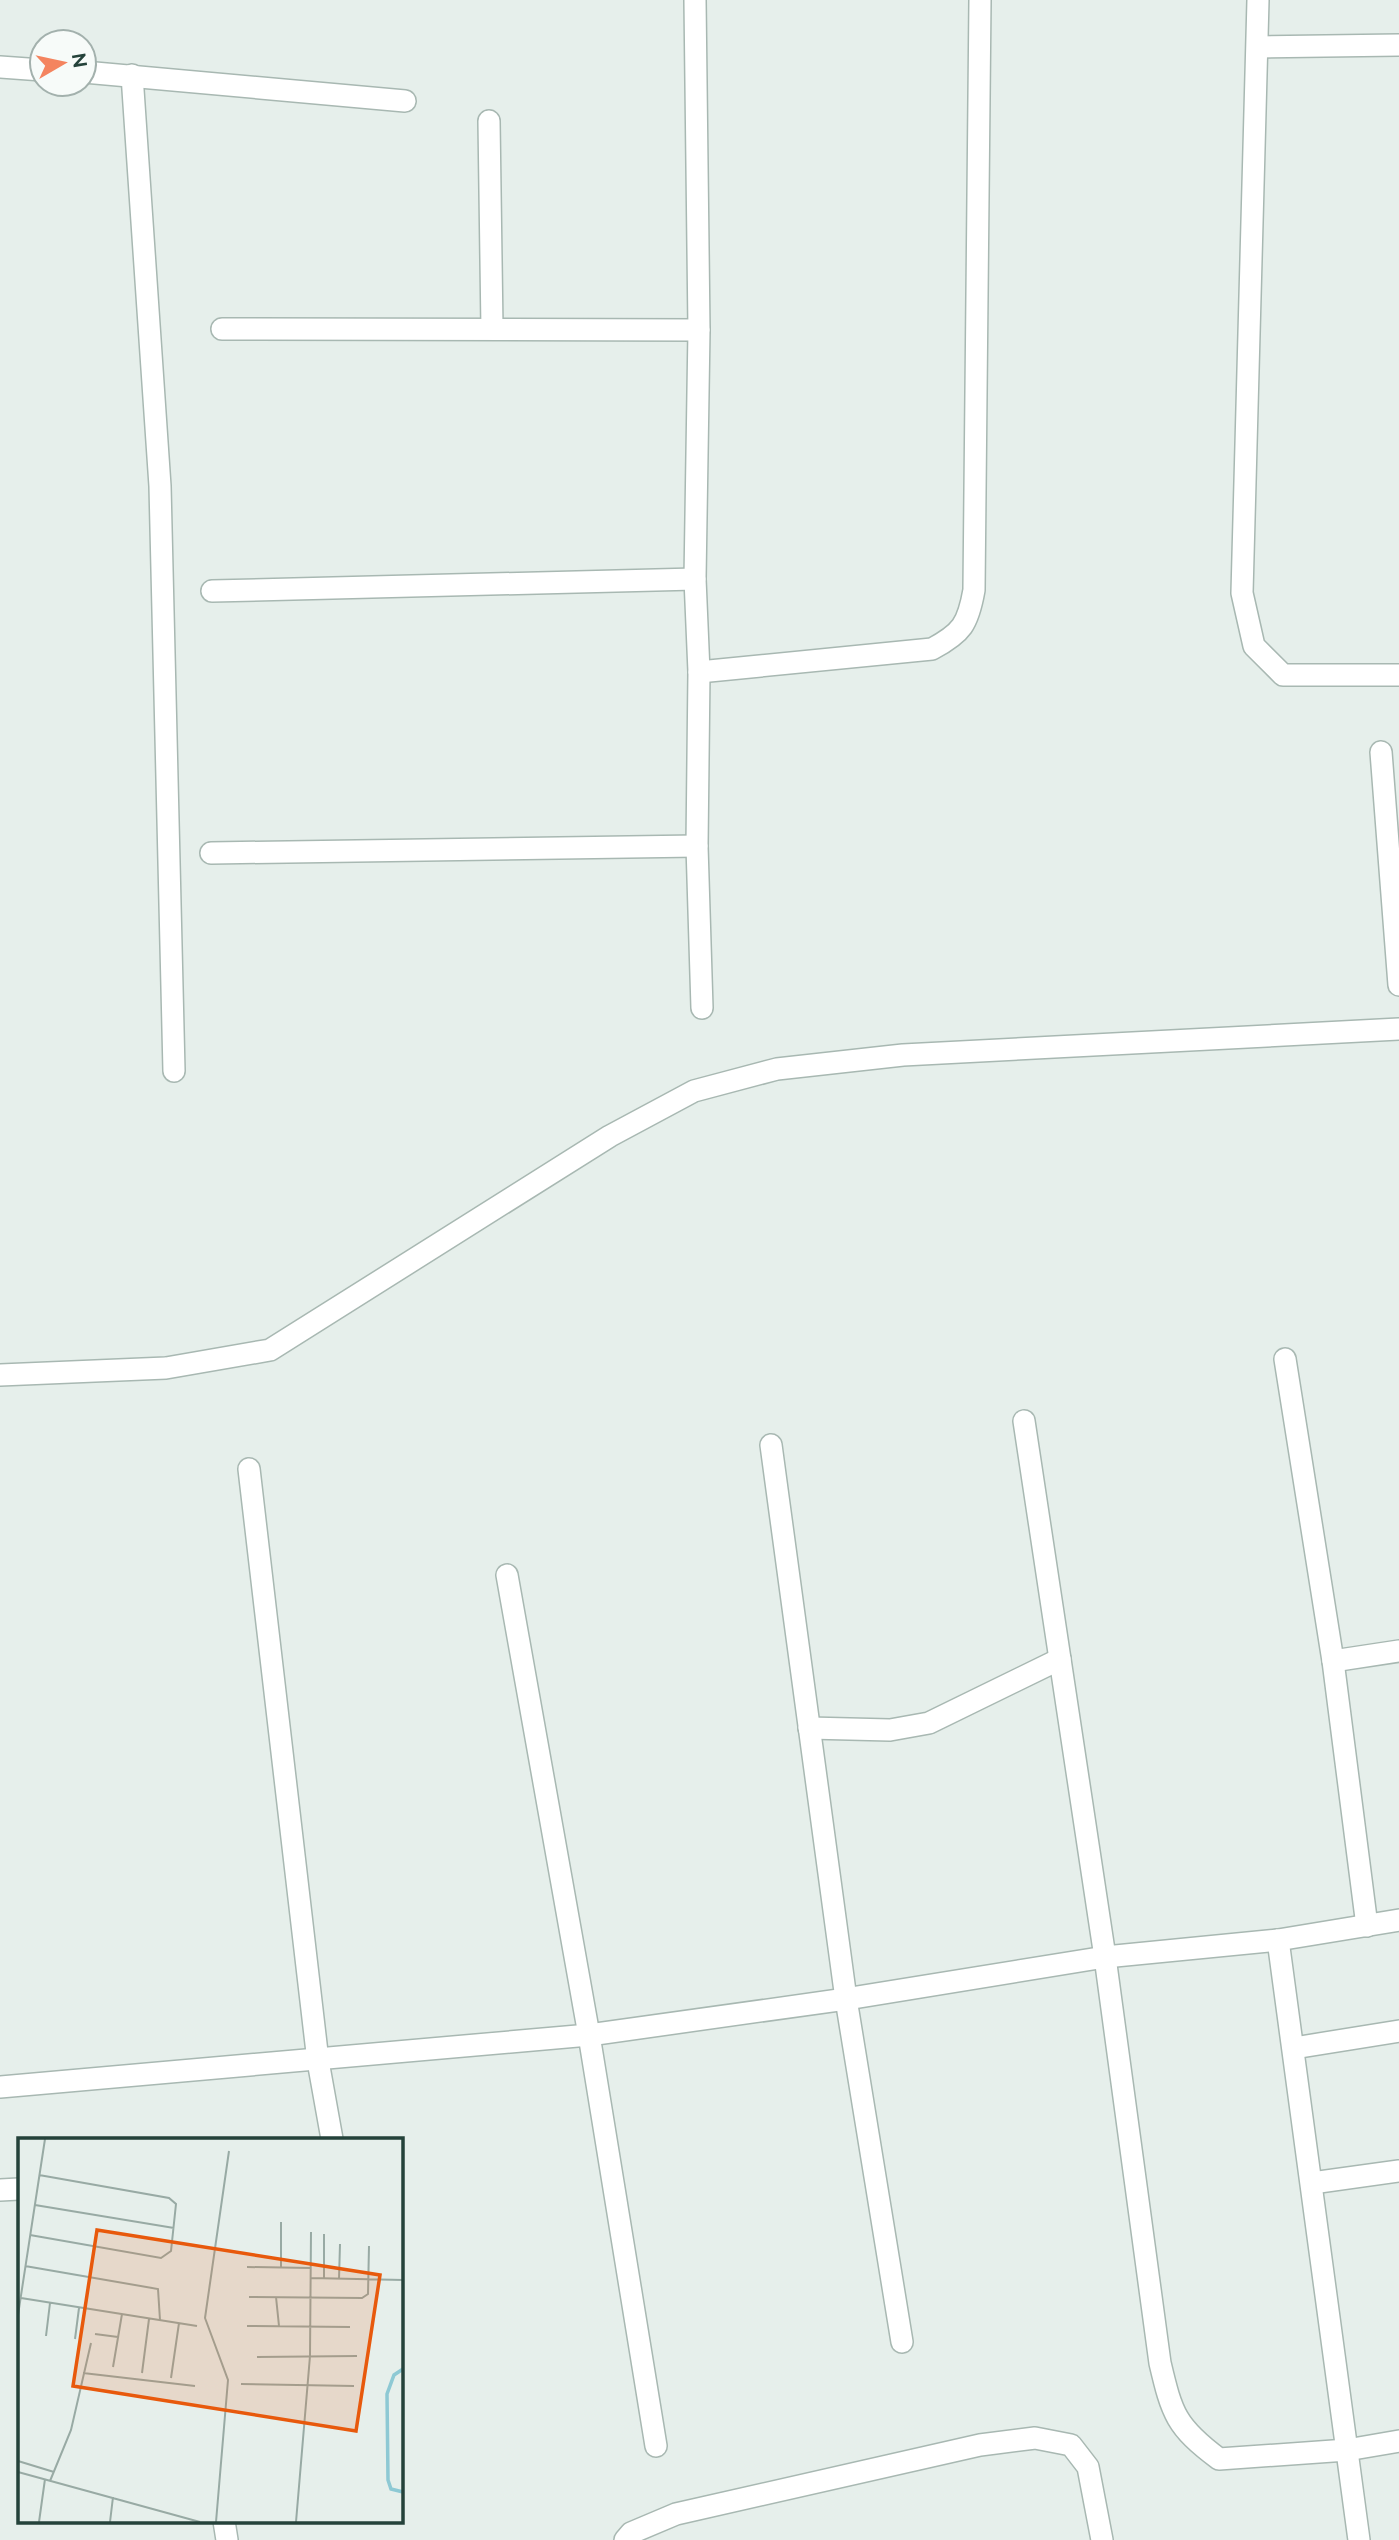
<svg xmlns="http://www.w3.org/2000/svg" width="1399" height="2540" viewBox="0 0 1399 2540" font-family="Raleway,sans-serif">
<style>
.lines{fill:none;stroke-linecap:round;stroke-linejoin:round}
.service-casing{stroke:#a8b8b2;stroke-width:24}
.minor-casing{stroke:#a8b8b2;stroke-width:24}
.service{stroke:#fff;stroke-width:21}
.minor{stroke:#fff;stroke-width:21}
.inset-river{fill:none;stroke:#8ec9d4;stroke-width:3.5}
.inset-road{fill:none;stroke:#98aaa4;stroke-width:2}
.view{fill:#e8590c;fill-opacity:0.15;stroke:#e8590c;stroke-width:3.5}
.inset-edge{fill:none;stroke:#24423a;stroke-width:3.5}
</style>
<rect width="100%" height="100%" fill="#e6efeb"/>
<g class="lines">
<g class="service-casing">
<g id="service">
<path d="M1258 47 1399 45"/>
<path d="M1381 752 1399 985"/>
<path d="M0 2190 19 2189"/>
<path d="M224 2521 227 2540"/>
<path d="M625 2540 631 2533 676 2514 980 2445 1035 2438 1071 2445 1088 2467 1102 2540"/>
</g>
</g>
<g class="minor-casing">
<g id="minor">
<path d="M695 0 699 330 695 579 699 672 697 846 702 1008"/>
<path d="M1258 0 1242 593 1254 646 1283 675H1399"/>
<path d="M0 67 42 70"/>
<path d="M84 72 405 101"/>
<path d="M132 75 160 486 174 1071"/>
<path d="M489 121 492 329"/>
<path d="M222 329 699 330"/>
<path d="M212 591 695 579"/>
<path d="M699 672 932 649C962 633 968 624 974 590L980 0"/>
<path d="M211 853 697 846"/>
<path d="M1285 1359 1333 1661 1367 1926"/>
<path d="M0 1375 166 1368 270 1350 610 1136 694 1091 777 1069 903 1055 1399 1029"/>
<path d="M1024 1421 1105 1957 1160 2363C1172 2414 1176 2427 1219 2459L1347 2450 1399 2441"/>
<path d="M771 1445 846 1999 902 2342"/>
<path d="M249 1469 318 2061 332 2139"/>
<path d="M507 1575 589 2035 656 2446"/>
<path d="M1333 1661 1399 1651"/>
<path d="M809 1728 890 1730 929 1723 1060 1659"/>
<path d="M1278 1940 1359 2540"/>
<path d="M1294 2048 1399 2031"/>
<path d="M0 2087 589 2035 846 1999 1105 1957 1278 1940 1399 1920"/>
<path d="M1312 2183 1399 2171"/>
</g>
</g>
<use href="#service" class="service"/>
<use href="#minor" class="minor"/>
</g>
<g transform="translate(18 2138)">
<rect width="385" height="385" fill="#e6efeb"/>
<path class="inset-river" d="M385 231 376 237 369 256 370 342 373 351 385 354"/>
<path class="inset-road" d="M17 67 156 90M263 84V129M306 96V140M12 97 143 120 153 113 158 66 151 60 21 37M7 128 140 151 142 182M229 129 293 130M293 140 385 142M321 141 322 106M231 159 344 160 350 156 351 108M258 159 261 188M3 160 179 188M0 177 27 1M229 188 332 189M77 196 100 199M28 198 32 165M57 201 61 170M239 219 339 218M95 229 104 176M65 235 177 248M124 235 131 181M153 240 161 185M223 246 336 248M0 323 36 334M0 334 182 384M32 343 53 292 73 205M21 384 27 341M92 384 95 359M198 384 210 242 187 180 211 13M278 384 292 218 293 94"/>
<path class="view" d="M79 92 362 137 338 293 55 248Z"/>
<rect width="385" height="385" class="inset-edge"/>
</g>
<g transform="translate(63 63) rotate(81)"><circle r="33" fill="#f7fbf9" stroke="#a3b1ad" stroke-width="2"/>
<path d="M0-5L12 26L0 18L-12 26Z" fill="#f4845f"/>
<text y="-10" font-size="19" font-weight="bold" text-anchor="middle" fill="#24423a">N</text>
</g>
</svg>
